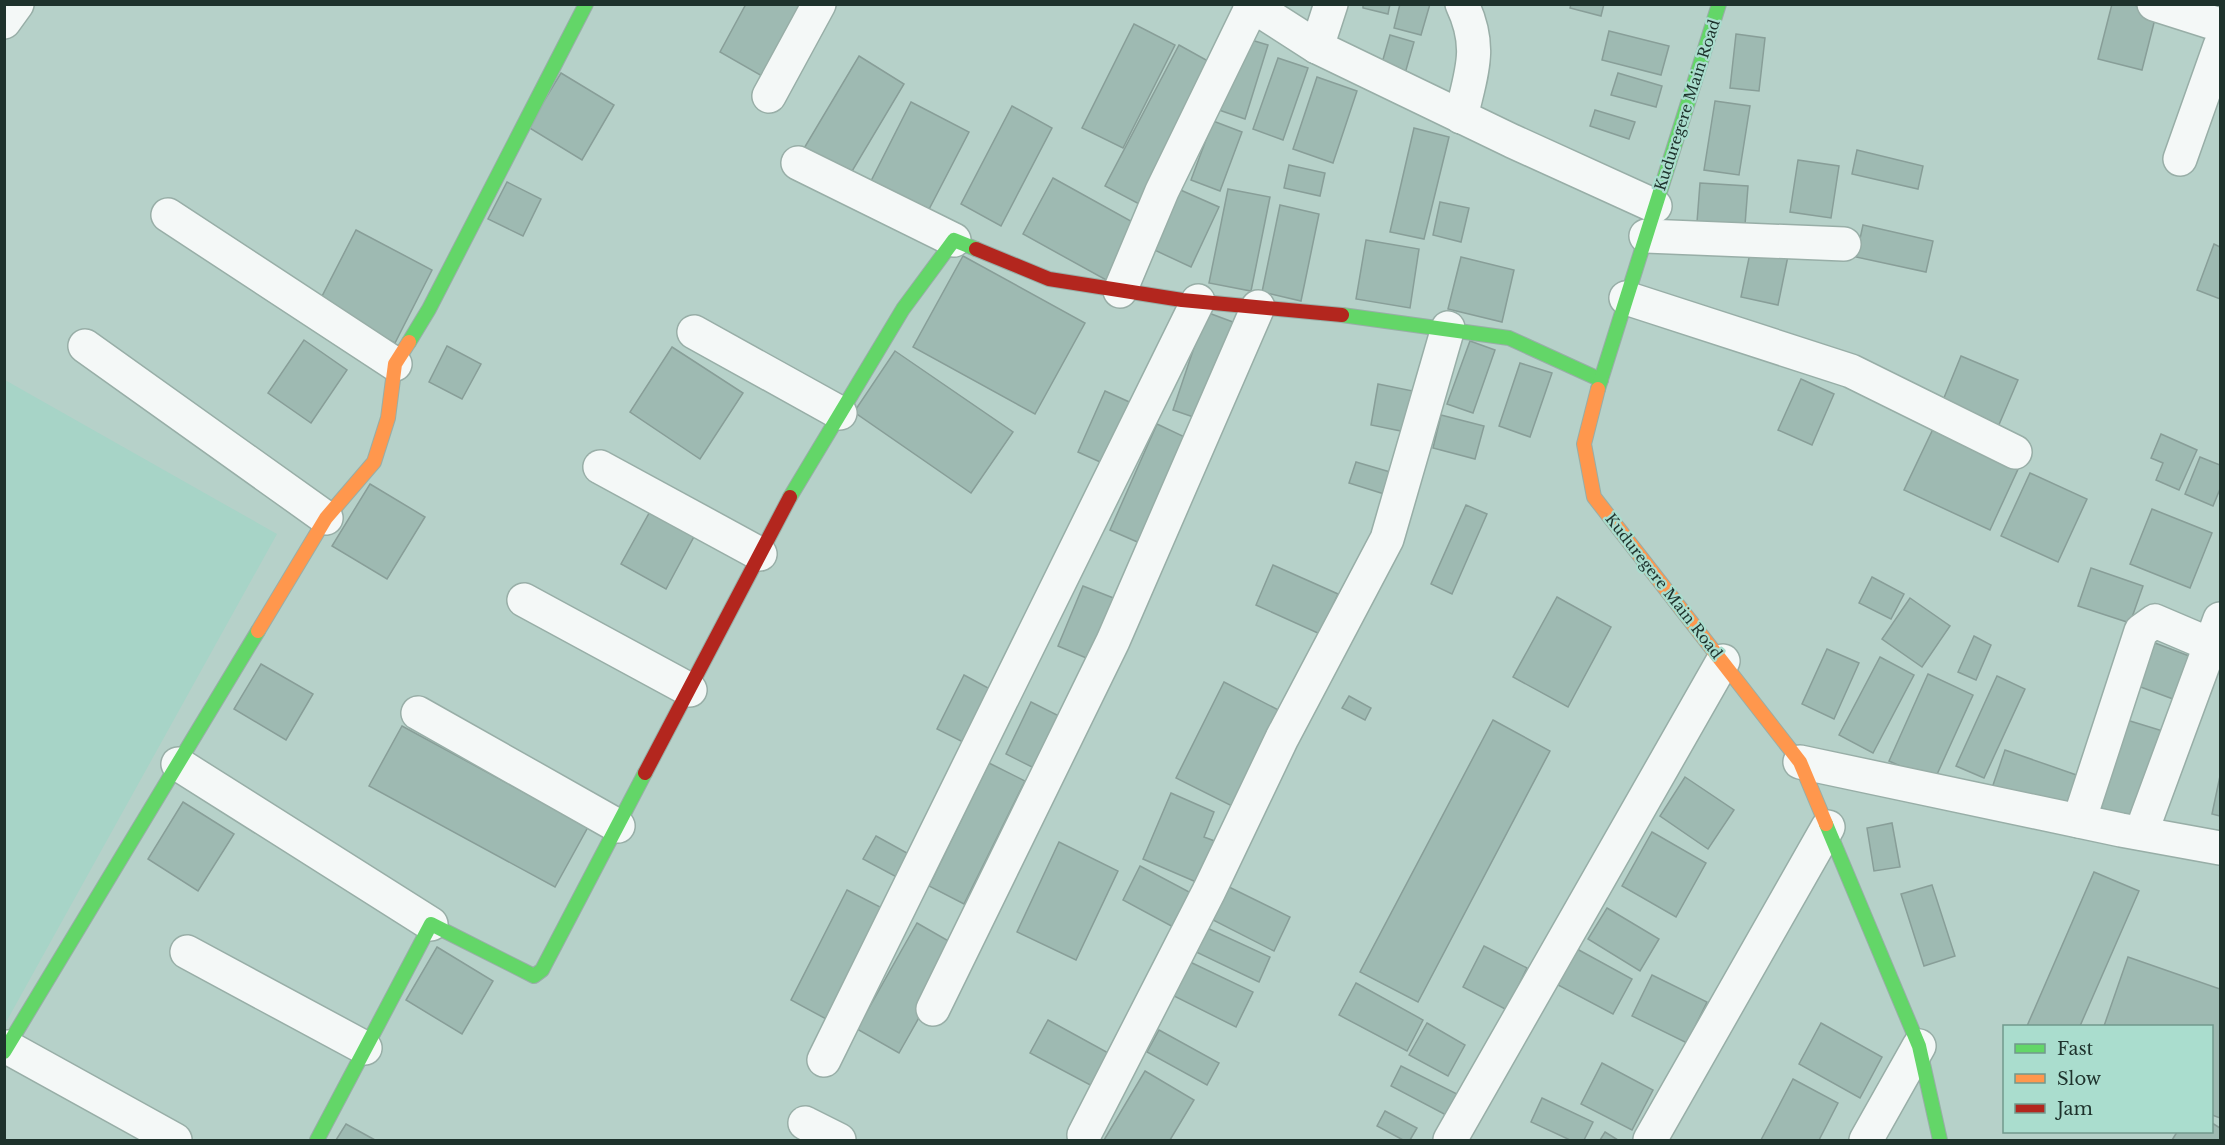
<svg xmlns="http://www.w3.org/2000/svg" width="2225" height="1145" viewBox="0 0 2225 1145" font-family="'Libre Baskerville',serif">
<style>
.built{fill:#a7d4c7}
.building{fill:#9ebab2;stroke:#889e98;stroke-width:1.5}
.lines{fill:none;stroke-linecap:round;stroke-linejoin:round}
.street-casing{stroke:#98aea7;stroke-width:36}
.fast-casing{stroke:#98aea7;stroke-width:16}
.slow-casing{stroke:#98aea7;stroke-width:16}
.jam-casing{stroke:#98aea7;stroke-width:16}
.street{stroke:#f4f8f7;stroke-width:33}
.fast{stroke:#63d668;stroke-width:14}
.slow{stroke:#ff974d;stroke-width:14}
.jam{stroke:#b3261e;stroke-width:14}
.labels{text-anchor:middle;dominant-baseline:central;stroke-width:4.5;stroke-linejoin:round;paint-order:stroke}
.street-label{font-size:15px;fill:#1e322c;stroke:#aaddce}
</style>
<rect width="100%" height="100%" fill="#b6d1c9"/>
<path class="built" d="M5 380 277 534 5 1024Z"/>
<g class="building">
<path d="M746 4H813L771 81 720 52Z"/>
<path d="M1363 4H1390L1388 14 1363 8Z"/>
<path d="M1400 4H1430L1421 35 1394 28Z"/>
<path d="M1571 4H1604L1601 16 1570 8Z"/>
<path d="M2112 4H2130L2157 11 2142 70 2098 59Z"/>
<path d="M1134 24 1175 45 1123 148 1082 128Z"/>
<path d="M1609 31 1669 46 1661 75 1602 60Z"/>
<path d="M1736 34 1765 38 1759 91 1730 88Z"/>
<path d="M1390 35 1414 42 1404 77 1380 70Z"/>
<path d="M1238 36 1268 45 1245 119 1216 109Z"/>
<path d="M1179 45 1217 66 1143 206 1105 186Z"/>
<path d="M859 56 904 84 848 178 803 150Z"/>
<path d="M1278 58 1308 68 1283 140 1253 129Z"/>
<path d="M561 73 614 105 582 160 528 127Z"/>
<path d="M1618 73 1662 86 1656 107 1611 95Z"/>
<path d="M1317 77 1357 91 1333 163 1293 149Z"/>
<path d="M1715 101 1750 106 1739 175 1704 170Z"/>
<path d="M911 102 969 132 925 217 868 187Z"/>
<path d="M1012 106 1052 128 1001 226 961 204Z"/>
<path d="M1595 110 1635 122 1629 139 1590 126Z"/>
<path d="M1213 121 1242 132 1220 191 1191 180Z"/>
<path d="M1414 128 1449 137 1424 239 1390 232Z"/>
<path d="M1857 150 1923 166 1918 189 1852 174Z"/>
<path d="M1798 160 1839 166 1831 218 1790 212Z"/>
<path d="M1289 165 1325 173 1320 196 1284 188Z"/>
<path d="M1053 178 1138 225 1108 281 1023 234Z"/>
<path d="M507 182 541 199 523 236 488 219Z"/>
<path d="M1700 183 1748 186 1745 225 1697 222Z"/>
<path d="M1176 188 1219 207 1191 267 1148 247Z"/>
<path d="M1228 189 1270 197 1251 291 1209 283Z"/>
<path d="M1440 202 1469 208 1461 242 1433 235Z"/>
<path d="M1280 205 1319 214 1301 301 1262 292Z"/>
<path d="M1863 225 1933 241 1926 272 1856 257Z"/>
<path d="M356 230 432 270 395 343 318 304Z"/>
<path d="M1366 240 1419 249 1410 308 1356 299Z"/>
<path d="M2214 244 2220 247V299L2197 290Z"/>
<path d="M1751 248 1788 256 1778 305 1741 297Z"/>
<path d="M963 256 1085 323 1035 414 913 347Z"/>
<path d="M1461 257 1514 270 1502 322 1448 309Z"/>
<path d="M1206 312 1241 325 1208 422 1173 410Z"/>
<path d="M304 340 347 370 311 423 268 393Z"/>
<path d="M1470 341 1495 350 1473 413 1447 404Z"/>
<path d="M447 346 481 364 462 399 429 382Z"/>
<path d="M672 347 743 393 700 459 630 412Z"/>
<path d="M895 351 1013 432 971 493 854 412Z"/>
<path d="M1961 356 2018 380 1995 434 1939 410Z"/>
<path d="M1520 363 1552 373 1530 437 1499 426Z"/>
<path d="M1801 379 1834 394 1812 445 1778 430Z"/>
<path d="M1378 384 1413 391 1406 432 1371 425Z"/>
<path d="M1105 391 1136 405 1109 466 1078 452Z"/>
<path d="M1441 415 1484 426 1475 459 1433 448Z"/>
<path d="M1157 424 1189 439 1142 544 1110 530Z"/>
<path d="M1934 427 2019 467 1990 530 1904 490Z"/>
<path d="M2161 434 2197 450 2179 490 2156 480 2163 463 2151 458Z"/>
<path d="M2200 457 2220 465V489L2213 506 2185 494Z"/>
<path d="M1356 462 1404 476 1397 498 1349 483Z"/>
<path d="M2030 473 2087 499 2058 562 2001 536Z"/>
<path d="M370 484 425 517 387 579 332 546Z"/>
<path d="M1466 505 1487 514 1452 594 1431 584Z"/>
<path d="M653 506 697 531 666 589 621 564Z"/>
<path d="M2152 509 2212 533 2190 588 2130 564Z"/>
<path d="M1273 565 1338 594 1320 634 1256 605Z"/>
<path d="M2091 568 2143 586 2130 623 2078 606Z"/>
<path d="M1872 577 1904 594 1891 619 1859 603Z"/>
<path d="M1083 586 1116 599 1091 660 1058 646Z"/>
<path d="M1557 597 1611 627 1568 707 1513 677Z"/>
<path d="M1910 598 1950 626 1922 667 1882 639Z"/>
<path d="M1974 636 1991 645 1976 680 1958 672Z"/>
<path d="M2155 643 2197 659 2181 702 2138 686Z"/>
<path d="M1827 649 1859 663 1834 719 1802 704Z"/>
<path d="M1880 657 1914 675 1873 753 1839 735Z"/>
<path d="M261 664 313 694 286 740 234 709Z"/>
<path d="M1928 674 1973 695 1934 781 1889 761Z"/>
<path d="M964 675 990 689 963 742 937 729Z"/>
<path d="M1997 676 2025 689 1984 778 1956 766Z"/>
<path d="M1224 682 1288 715 1240 810 1176 778Z"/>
<path d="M1349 696 1371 708 1365 720 1342 708Z"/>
<path d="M1031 702 1065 719 1040 771 1006 754Z"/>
<path d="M2117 717 2166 732 2139 820 2091 805Z"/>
<path d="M1493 720 1550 751 1418 1002 1360 972Z"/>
<path d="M402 726 588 827 555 887 369 786Z"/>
<path d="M2005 750 2088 779 2074 817 1992 788Z"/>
<path d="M989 763 1025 781 964 904 929 886Z"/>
<path d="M2220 776V816L2212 814Z"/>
<path d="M1685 777 1734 810 1708 849 1660 816Z"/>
<path d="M1171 793 1214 812 1204 837 1228 846 1210 888 1143 859Z"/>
<path d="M183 802 234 834 198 891 148 859Z"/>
<path d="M1892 823 1900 867 1874 871 1867 828Z"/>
<path d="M1652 832 1706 863 1676 917 1622 886Z"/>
<path d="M876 836 916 858 904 881 863 859Z"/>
<path d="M1059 842 1118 871 1076 960 1017 932Z"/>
<path d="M1140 866 1193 894 1175 928 1123 900Z"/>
<path d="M2094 872 2139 891 2080 1026H2027Z"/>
<path d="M1932 885 1955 956 1924 966 1901 894Z"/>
<path d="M1229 887 1290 917 1274 951 1213 920Z"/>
<path d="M847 890 884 909 828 1020 791 1000Z"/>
<path d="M1607 908 1659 939 1640 971 1588 939Z"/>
<path d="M917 923 959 947 899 1053 857 1029Z"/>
<path d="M1205 927 1270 957 1259 982 1194 951Z"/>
<path d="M1484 946 1527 968 1507 1010 1463 987Z"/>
<path d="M437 947 493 981 462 1034 406 1000Z"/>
<path d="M1577 949 1632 979 1613 1014 1558 985Z"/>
<path d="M2128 957 2220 989V1118L2212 1115V1026H2104Z"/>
<path d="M1188 961 1253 992 1236 1027 1172 995Z"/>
<path d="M1652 975 1707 1002 1687 1043 1632 1016Z"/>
<path d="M1356 983 1423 1020 1407 1051 1339 1015Z"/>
<path d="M1048 1020 1112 1055 1094 1087 1030 1053Z"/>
<path d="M1427 1023 1465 1045 1448 1076 1409 1055Z"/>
<path d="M1821 1023 1882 1057 1860 1098 1799 1064Z"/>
<path d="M1159 1030 1219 1063 1207 1085 1147 1052Z"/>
<path d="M1602 1063 1653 1090 1632 1130 1581 1104Z"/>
<path d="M1401 1066 1457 1094 1446 1115 1391 1086Z"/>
<path d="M1145 1071 1194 1100 1170 1140H1104Z"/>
<path d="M1793 1079 1838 1103 1819 1140H1761Z"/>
<path d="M1542 1098 1593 1122 1584 1140H1570L1531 1122Z"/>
<path d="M1385 1111 1417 1128 1410 1140H1403L1377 1126Z"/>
<path d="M2212 1123 2220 1128V1140H2172L2177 1132H2212Z"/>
<path d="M346 1124 375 1140H336Z"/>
<path d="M1605 1132 1618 1140H1600Z"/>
</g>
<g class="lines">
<g class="street-casing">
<g id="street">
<path d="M1250 4 1317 47 1512 141 1655 206"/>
<path d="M2154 4 2220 25"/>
<path d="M4 22 17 4"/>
<path d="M1317 47 1331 4"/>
<path d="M769 96 819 4"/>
<path d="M1461 117C1471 73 1483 48 1462 4"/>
<path d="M2180 159 2220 46"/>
<path d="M798 163 954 240"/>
<path d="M168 215 395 364"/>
<path d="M1646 236 1844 244"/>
<path d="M1120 291 1162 191 1252 6"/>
<path d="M1626 298 1851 371 2015 452"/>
<path d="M694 332 840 413"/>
<path d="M85 346 326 518"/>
<path d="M600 467 760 554"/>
<path d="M524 600 690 690"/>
<path d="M418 713 618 826"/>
<path d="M1800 762 2121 830 2220 848"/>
<path d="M178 764 431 924"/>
<path d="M2079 821 2141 631 2155 621 2209 644"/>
<path d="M2141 833 2220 619"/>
<path d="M187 952 365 1048"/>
<path d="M933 1009 1113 641 1258 307"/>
<path d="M7 1047 175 1140"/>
<path d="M824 1060 1198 301"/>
<path d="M805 1123 839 1140"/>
<path d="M1084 1135 1209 891 1282 738 1387 539 1448 328"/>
<path d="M1450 1140 1723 661"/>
<path d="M1650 1140 1828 827"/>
<path d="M1866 1140 1919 1046"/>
</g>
</g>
<g class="fast-casing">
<g id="fast">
<path d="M1342 315 1509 338 1601 380"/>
<path d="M409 342 429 309 586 4"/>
<path d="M1598 389 1719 4"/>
<path d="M790 497 903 309 954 240 976 249"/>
<path d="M1826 824 1919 1046 1940 1140"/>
<path d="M4 1052 258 631"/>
<path d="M317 1140 431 924 534 976 542 970 645 773"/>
</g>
</g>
<g class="slow-casing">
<g id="slow">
<path d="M1598 389 1584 444 1594 497 1800 762 1826 824"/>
<path d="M258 631 326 518 374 462 388 418 395 364 409 342"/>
</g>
</g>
<g class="jam-casing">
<g id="jam">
<path d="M976 249 1049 279 1182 300 1342 315"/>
<path d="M645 773 790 497"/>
</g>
</g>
<use href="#street" class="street"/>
<use href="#fast" class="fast"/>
<use href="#slow" class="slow"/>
<use href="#jam" class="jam"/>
</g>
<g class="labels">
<g class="street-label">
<text transform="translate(1687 105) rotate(-72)">Kuduregere Main Road</text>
<text transform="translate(1664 586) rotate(52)">Kuduregere Main Road</text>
</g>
</g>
<rect width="2225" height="1145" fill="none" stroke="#1e322c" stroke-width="12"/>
<rect x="2003" y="1025" width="210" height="108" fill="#aaddce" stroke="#72998d" stroke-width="1.5"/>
<rect x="2015" y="1044" width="30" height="9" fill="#63d668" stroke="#72998d" stroke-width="1.5"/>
<text x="2057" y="1055" font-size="18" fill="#1e322c">Fast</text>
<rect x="2015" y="1074" width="30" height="9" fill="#ff974d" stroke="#72998d" stroke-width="1.5"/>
<text x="2057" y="1085" font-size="18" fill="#1e322c">Slow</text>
<rect x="2015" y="1104" width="30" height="9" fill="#b3261e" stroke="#72998d" stroke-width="1.5"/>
<text x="2057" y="1115" font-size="18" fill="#1e322c">Jam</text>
</svg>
